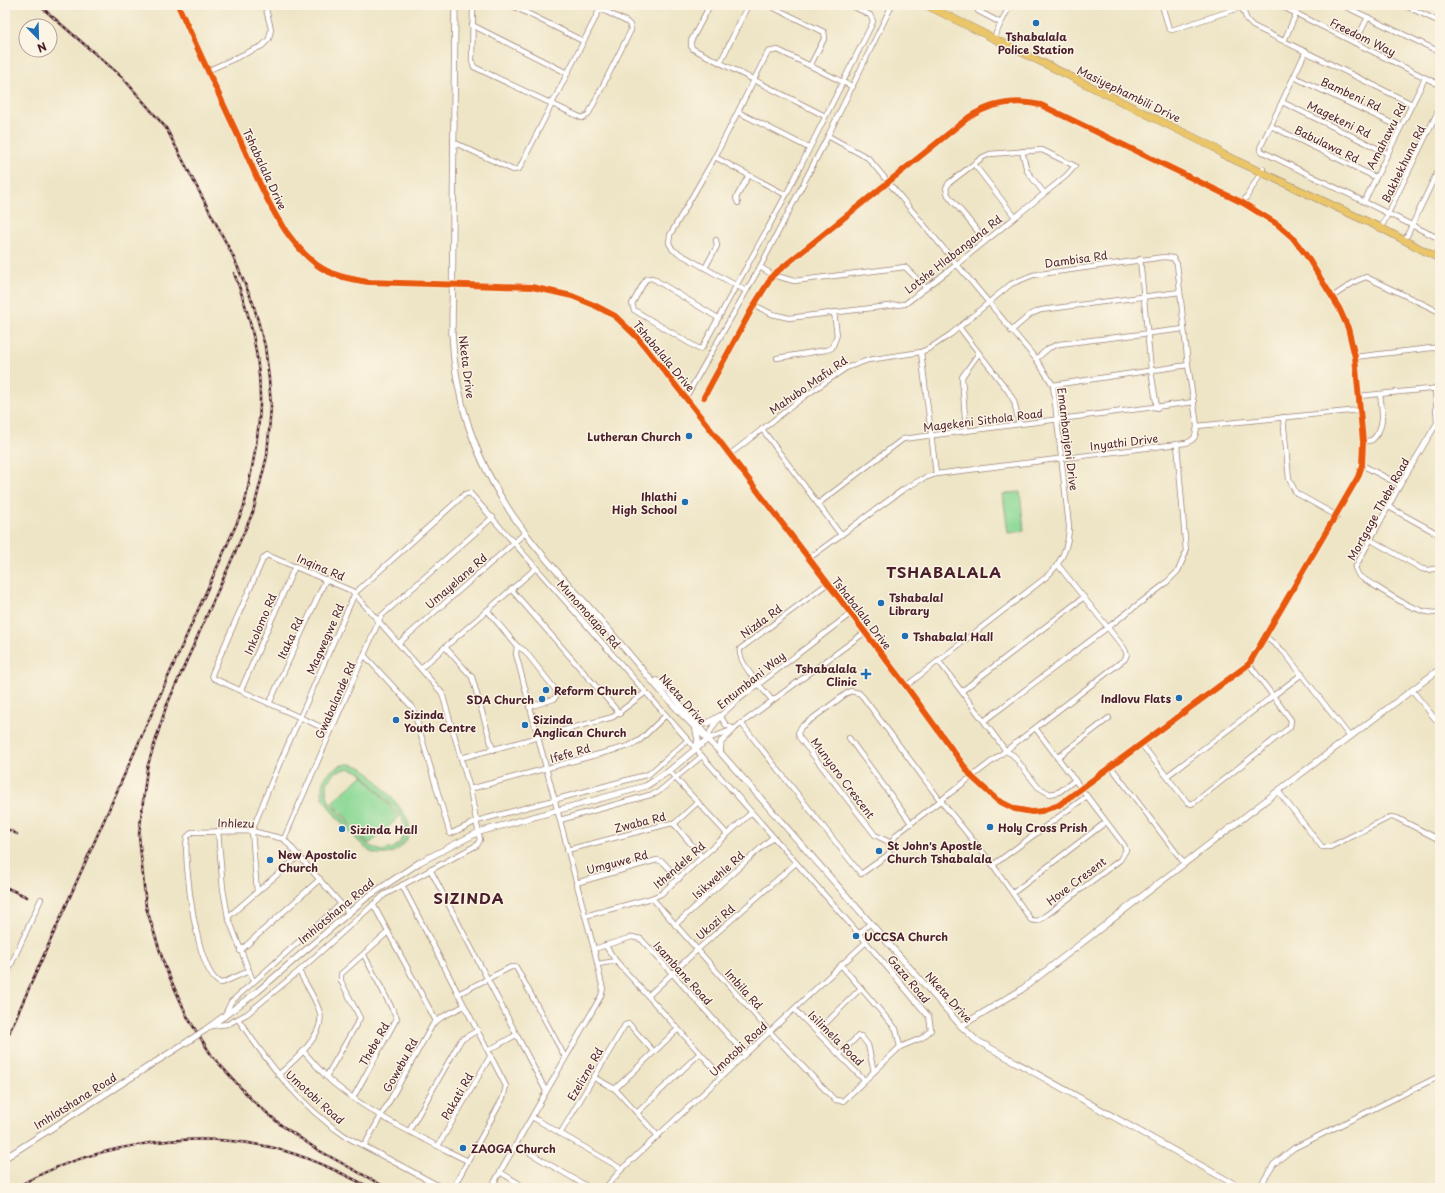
<svg xmlns="http://www.w3.org/2000/svg" width="1445" height="1193" viewBox="0 0 1445 1193" font-family="'Playpen Sans',sans-serif">
<style>
.green{fill:#8dd997;stroke:#6c7c61;fill-rule:evenodd}
.lines{fill:none;stroke-linecap:round;stroke-linejoin:round}
.minor-casing{stroke:#9c8278;stroke-width:6}
.tertiary-casing{stroke:#9c8278;stroke-width:7}
.primary-casing{stroke:#9c8278;stroke-width:8}
.minor{stroke:#fff;stroke-width:4.5}
.tertiary{stroke:#fff;stroke-width:5.5}
.primary{stroke:#eac669;stroke-width:7}
.rail-casing{stroke:#4a1f2b;stroke-width:2.5}
.rail{stroke:#fcf5e5;stroke-width:1;stroke-dasharray:3;stroke-linecap:butt}
.tertiary-bridge-casing{stroke:#9c8278;stroke-width:7;stroke-linecap:butt}
.tertiary-bridge{stroke:#fff;stroke-width:5.5}
.cycleway-casing{stroke:#fcf5e5;stroke-width:8}
.cycleway{stroke:#e8590c;stroke-width:6}
.poi-dot{fill:#1f6fb2;stroke:#fcf5e5;stroke-width:1.5}
.labels{text-anchor:middle;dominant-baseline:central;stroke-width:3;stroke-linejoin:round;paint-order:stroke}
.poi-label{font-size:11px;font-weight:bold;fill:#4a1f2b;stroke:#fcf5e5;text-anchor:start}
.street-label{font-size:11px;fill:#4a1f2b;stroke:#fcf5e5}
.district-label{font-size:15px;font-weight:bold;letter-spacing:1px;fill:#4a1f2b;stroke:#fcf5e5}
</style>
<rect width="100%" height="100%" fill="#fcf5e5"/>
<filter id="ink" filterUnits="userSpaceOnUse"><feTurbulence type="fractalNoise" baseFrequency=".025" numOctaves="2"/><feDisplacementMap in="SourceGraphic" scale="8" xChannelSelector="R" yChannelSelector="G"/><feConvolveMatrix kernelMatrix="1 2 1 2 8 2 1 2 1" color-interpolation-filters="sRGB"/></filter>
<filter id="wash" filterUnits="userSpaceOnUse"><feTurbulence type="fractalNoise" baseFrequency=".012" numOctaves="4" result="noise"/><feDisplacementMap in="SourceGraphic" scale="16" xChannelSelector="R" yChannelSelector="G"/><feGaussianBlur stdDeviation="0.9" result="paint"/><feColorMatrix in="noise" values="0 0 0 0 0 0 0 0 0 0 0 0 0 0 0 0 0 1.4 0 .05"/><feComposite in="paint" operator="in"/></filter>
<g filter="url(#wash)">
<rect width="100%" height="100%" fill="#eee5c6"/>
<g class="green">
<path d="M1020 492 1024 531 1008 533 1003 494Z"/>
<path d="M350 764C355 765 360 766 364 769 373 776 402 808 406 817 409 822 409 827 409 832 406 849 387 859 371 852 362 847 328 809 324 799 316 781 332 764 350 764ZM349 768 362 773 402 817 405 827 404 834 399 844 393 848 382 851 369 846 329 802 326 791 328 781 335 772Z"/>
<path d="M363 775 399 817 369 844 332 802Z"/>
</g>
</g>
<g filter="url(#ink)">
<g class="lines">
<g class="minor-casing">
<g id="minor">
<path d="M178 5C198 50 219 95 240 140 261 185 277 233 317 265 332 276 350 279 368 282L532 287 572 296 594 305 615 316 638 338 708 426 906 686 972 777 997 800 1015 809 1032 812 1042 811 1059 805 1249 664 1358 477 1362 465 1363 442 1355 357 1348 328 1339 308 1306 255 1292 237 1277 224 1243 203 1041 105C1016 99 991 103 969 117L773 275 754 305 704 397"/>
<path d="M473 5 472 61 474 67 582 118 588 115 631 30 630 25 627 22 593 5"/>
<path d="M511 5 583 41"/>
<path d="M710 5 691 41V46L693 49 825 116"/>
<path d="M768 5 824 32 825 37 810 66"/>
<path d="M980 5 978 11 1001 23 1010 5"/>
<path d="M1162 5 1169 29 1172 30 1242 7"/>
<path d="M1241 5 1247 20 1253 26 1412 104"/>
<path d="M1279 5 1440 85"/>
<path d="M1342 5 1440 52"/>
<path d="M1404 5 1440 22"/>
<path d="M472 25 567 73"/>
<path d="M993 39 1001 23"/>
<path d="M1284 41 1296 14"/>
<path d="M1355 43 1368 17"/>
<path d="M1306 51 1260 148 1261 151 1440 239"/>
<path d="M720 63 748 5"/>
<path d="M207 71 262 46 269 39 271 29 265 5"/>
<path d="M1294 77 1400 127"/>
<path d="M1282 102 1387 153"/>
<path d="M738 112 809 148"/>
<path d="M1271 126 1375 177"/>
<path d="M828 136 868 158 1036 359 1053 385 1069 526C1069 547 1061 564 1045 578L906 686"/>
<path d="M453 142 513 170 519 169 602 5"/>
<path d="M1022 151 1027 171 1044 193"/>
<path d="M715 157 786 195"/>
<path d="M974 164 1015 217"/>
<path d="M1364 202 1425 78"/>
<path d="M738 203 736 198 749 175"/>
<path d="M1243 203 1263 169"/>
<path d="M1381 228 1440 107"/>
<path d="M1405 240 1440 166"/>
<path d="M1140 259 1151 370 1157 408"/>
<path d="M760 267 773 275 794 281 905 267 926 288"/>
<path d="M705 268 717 246 716 240"/>
<path d="M746 291 673 250 669 243 670 235 715 157 768 52 778 50 853 87"/>
<path d="M1332 297 1356 281 1366 277 1440 312"/>
<path d="M754 305 772 314 789 318 905 304 956 265 1066 176 1075 166 1042 150 990 154 983 157 949 183 946 188 948 195 985 240"/>
<path d="M718 318 652 278 646 279 632 304 634 310 699 349 702 348 786 195 871 26 873 21 870 15 851 5"/>
<path d="M959 327 1008 391 1014 401 1019 424"/>
<path d="M1011 331 1031 314 1041 310 1180 292"/>
<path d="M921 352 936 474"/>
<path d="M1355 357 1440 347"/>
<path d="M777 358 826 350 832 348 837 335 834 312"/>
<path d="M1036 359 1049 348 1059 344 1184 329"/>
<path d="M1053 385 1188 365"/>
<path d="M1435 388 1437 423 1400 485 1355 568 1359 576C1378 587 1419 618 1440 612"/>
<path d="M1359 396 1440 388"/>
<path d="M686 397 760 267 828 136 892 5"/>
<path d="M1283 417 1289 479 1296 493 1337 516"/>
<path d="M762 429 841 535"/>
<path d="M966 431 962 377 979 353"/>
<path d="M1363 442 1372 440C1386 428 1382 409 1380 394"/>
<path d="M729 455 805 396 846 368 868 360 921 352 930 348 951 334 1011 284 1033 275 1164 257 1173 258 1177 264 1188 365 1197 426"/>
<path d="M1362 465 1400 485"/>
<path d="M819 503 903 439 1194 402"/>
<path d="M1389 507 1440 535"/>
<path d="M1371 540 1422 569 1428 570 1440 568"/>
<path d="M808 559 904 489 922 479 936 474 1186 443C1195 440 1196 436 1197 426L1360 410"/>
<path d="M511 589 620 714"/>
<path d="M487 610 517 646 516 654 594 949 601 981 603 989 601 996 491 1188"/>
<path d="M1266 637 1284 652 1350 737"/>
<path d="M399 643 525 533"/>
<path d="M517 646 525 651 558 693 554 699 529 707"/>
<path d="M445 647 472 677 493 750"/>
<path d="M365 656 413 708 450 834 477 821 649 774 688 740"/>
<path d="M938 660 1006 751 1013 755 1038 787 1050 794 1059 792 1075 780"/>
<path d="M421 668 536 568"/>
<path d="M241 690 295 566"/>
<path d="M1412 690 1436 720 1440 717"/>
<path d="M962 691 1084 597"/>
<path d="M772 700C763 689 737 662 740 649L827 584"/>
<path d="M269 704 326 579"/>
<path d="M720 716 726 725 734 729"/>
<path d="M984 721 1165 584 1178 571 1186 552 1177 444"/>
<path d="M741 723 861 874 889 854 891 843 897 834 1125 659 1127 654 1124 648 1058 565"/>
<path d="M849 738 911 823"/>
<path d="M708 739 710 732 720 716 738 700 850 614"/>
<path d="M708 739 734 729 864 633"/>
<path d="M1142 745 1187 802 1191 804 1195 802 1290 727 1291 720 1249 664"/>
<path d="M461 758 613 717 646 692"/>
<path d="M1057 758 1109 718"/>
<path d="M1112 768 1184 863"/>
<path d="M669 771 727 834"/>
<path d="M1167 776 1302 674"/>
<path d="M470 789 629 746 640 740 666 715"/>
<path d="M1278 791 1322 847H1330L1390 817 1397 818 1440 840"/>
<path d="M560 820 657 793 702 756"/>
<path d="M674 824 698 802"/>
<path d="M218 831 223 889 228 917 253 981"/>
<path d="M891 843 875 835 799 737 798 733 801 727 850 691 859 693 863 697 940 800 993 865 1031 920 1037 921 1041 919 1120 860 1126 850 1124 845 1036 729"/>
<path d="M567 850 672 823 676 826 702 857"/>
<path d="M993 865 1087 796"/>
<path d="M430 869 546 1091"/>
<path d="M576 883 657 860 663 862 679 879"/>
<path d="M402 885 506 1086 503 1098 453 1188"/>
<path d="M257 892 252 831 271 783 355 593 465 494 470 493 859 934"/>
<path d="M1013 893 1106 822"/>
<path d="M652 898 770 1032 832 1097 835 1100 843 1101 900 1047 922 1038 931 1030 929 1017 866 942"/>
<path d="M373 904 436 1021"/>
<path d="M348 912 284 839 381 616 493 517"/>
<path d="M585 916 652 898 661 894 751 813"/>
<path d="M228 917 300 855"/>
<path d="M675 925 773 837"/>
<path d="M605 945 616 961 721 1076"/>
<path d="M594 949 632 937 641 939 745 1054"/>
<path d="M240 951 320 879"/>
<path d="M598 964 616 961"/>
<path d="M841 965 896 1029 900 1047"/>
<path d="M249 971 222 983C197 980 183 860 187 837L192 832 252 831 284 839"/>
<path d="M5 978 41 899"/>
<path d="M458 994 511 967H516L565 1057"/>
<path d="M648 996 697 950 796 863"/>
<path d="M794 1009 864 1080"/>
<path d="M224 1017 231 1002 341 904"/>
<path d="M238 1019C269 1064 299 1105 345 1136L443 1188"/>
<path d="M211 1026 228 1024 247 1014 299 971 384 895 477 845 480 840 470 789 442 693 352 591 267 555 263 559 212 674 213 678 330 731"/>
<path d="M817 1032 861 988"/>
<path d="M489 1050 516 1035"/>
<path d="M304 1052C314 1063 323 1074 333 1083 373 1116 422 1138 468 1161"/>
<path d="M840 1054 858 1036H861L868 1045 874 1072"/>
<path d="M278 1075C292 1063 325 1035 320 1013 316 999 306 985 299 971"/>
<path d="M326 1077 360 1018 341 981V974L388 932"/>
<path d="M593 1077 615 1089 658 1136"/>
<path d="M615 1089 678 1029"/>
<path d="M353 1098 397 1018 364 955"/>
<path d="M637 1113 700 1053"/>
<path d="M532 1117 622 1169"/>
<path d="M409 1131 458 1045 461 1040 478 1030"/>
<path d="M560 1134 625 1025 629 1024 653 1051"/>
<path d="M516 1145 590 1188"/>
<path d="M364 1146 433 1024 442 1017 464 1006"/>
<path d="M438 1146 491 1055"/>
<path d="M500 1172 526 1188"/>
<path d="M605 1188 622 1169 866 942 859 934 870 923"/>
<path d="M1259 1188 1274 1164 1294 1148 1440 1076"/>
</g>
</g>
<g class="tertiary-casing">
<g id="tertiary">
<path d="M455 5 452 333C455 404 479 470 521 527 541 556 566 581 590 608 620 642 648 678 679 711 692 725 707 738 720 752L961 1026 976 1040 1241 1188"/>
<path d="M657 681 668 690 705 734"/>
<path d="M699 724 708 723 720 716"/>
<path d="M696 730 698 740 696 749"/>
<path d="M720 752 721 742 734 729"/>
<path d="M961 1026 1021 990 1278 791 1440 669"/>
<path d="M205 1030 257 992 366 898 420 862 479 832 646 786 669 771 708 739"/>
<path d="M5 1158 190 1040"/>
</g>
</g>
<g class="primary-casing">
<path id="primary" d="M926 5 1215 148 1222 154 1381 228 1440 259"/>
</g>
<use href="#minor" class="minor"/>
<use href="#tertiary" class="tertiary"/>
<use href="#primary" class="primary"/>
<g class="rail-casing">
<g id="rail">
<path d="M39 5 123 78 166 128 233 256 253 303 265 346 269 379 271 407 267 456 253 512 166 707 147 768 139 835 146 907 165 967 188 1018 212 1056 252 1100 281 1125 318 1150 387 1188"/>
<path d="M5 828 17 834"/>
<path d="M5 887 27 897"/>
<path d="M5 1042 244 507C251 473 259 438 260 404 261 359 250 314 234 273"/>
<path d="M15 1188C88 1145 188 1129 270 1147 305 1155 340 1172 371 1188"/>
</g>
</g>
<use href="#rail" class="rail"/>
<g class="tertiary-bridge-casing">
<path id="tertiary-bridge" d="M190 1040 205 1030"/>
</g>
<use href="#tertiary-bridge" class="tertiary-bridge"/>
<g class="cycleway-casing">
<path id="cycleway" d="M178 5C198 50 219 95 240 140 261 185 277 233 317 265 332 276 350 279 368 282L532 287 572 296 594 305 615 316 638 338 708 426 906 686 972 777 997 800 1015 809 1032 812 1042 811 1059 805 1249 664 1358 477 1362 465 1363 442 1355 357 1348 328 1339 308 1306 255 1292 237 1277 224 1243 203 1041 105C1016 99 991 103 969 117L773 275 754 305 704 397"/>
</g>
<use href="#cycleway" class="cycleway"/>
</g>
</g>
<g class="poi-dot">
<circle cx="1036" cy="23" r="4"/>
<circle cx="689" cy="436" r="4"/>
<circle cx="685" cy="502" r="4"/>
<circle cx="881" cy="603" r="4"/>
<circle cx="905" cy="636" r="4"/>
<path d="M864 668h4v4h4v4h-4v4h-4v-4h-4v-4h4z"/>
<circle cx="546" cy="690" r="4"/>
<circle cx="1179" cy="698" r="4"/>
<circle cx="542" cy="699" r="4"/>
<circle cx="396" cy="720" r="4"/>
<circle cx="525" cy="725" r="4"/>
<circle cx="990" cy="827" r="4"/>
<circle cx="342" cy="829" r="4"/>
<circle cx="879" cy="851" r="4"/>
<circle cx="270" cy="860" r="4"/>
<circle cx="856" cy="936" r="4"/>
<circle cx="463" cy="1148" r="4"/>
</g>
<g class="labels">
<g class="poi-label">
<text x="1036" y="36" text-anchor="middle">Tshabalala<tspan x="1036" dy="13">Police Station</tspan></text>
<text x="681" y="436" text-anchor="end">Lutheran Church</text>
<text x="677" y="496" text-anchor="end">Ihlathi<tspan x="677" dy="13">High School</tspan></text>
<text x="889" y="597">Tshabalal<tspan x="889" dy="13">Library</tspan></text>
<text x="913" y="636">Tshabalal Hall</text>
<text x="857" y="668" text-anchor="end">Tshabalala<tspan x="857" dy="13">Clinic</tspan></text>
<text x="554" y="690">Reform Church</text>
<text x="1171" y="698" text-anchor="end">Indlovu Flats</text>
<text x="534" y="699" text-anchor="end">SDA Church</text>
<text x="404" y="714">Sizinda<tspan x="404" dy="13">Youth Centre</tspan></text>
<text x="533" y="719">Sizinda<tspan x="533" dy="13">Anglican Church</tspan></text>
<text x="998" y="827">Holy Cross Prish</text>
<text x="350" y="829">Sizinda Hall</text>
<text x="887" y="845">St John's Apostle<tspan x="887" dy="13">Church Tshabalala</tspan></text>
<text x="278" y="854">New Apostolic<tspan x="278" dy="13">Church</tspan></text>
<text x="864" y="936">UCCSA Church</text>
<text x="471" y="1148">ZAOGA Church</text>
</g>
<g class="street-label">
<text transform="translate(1363 37) rotate(26)">Freedom Way</text>
<text transform="translate(1129 94) rotate(26)">Masiyephambili Drive</text>
<text transform="translate(1351 94) rotate(25)">Bambeni Rd</text>
<text transform="translate(1339 119) rotate(26)">Magekeni Rd</text>
<text transform="translate(1386 136) rotate(-63)">Amahawu Rd</text>
<text transform="translate(1327 144) rotate(26)">Babulawa Rd</text>
<text transform="translate(1403 164) rotate(-64)">Bakhekhuna Rd</text>
<text transform="translate(265 169) rotate(65)">Tshabalala Drive</text>
<text transform="translate(953 254) rotate(-38)">Lotshe Hlabangana Rd</text>
<text transform="translate(1076 259) rotate(-8)">Dambisa Rd</text>
<text transform="translate(664 356) rotate(50)">Tshabalala Drive</text>
<text transform="translate(467 367) rotate(83)">Nketa Drive</text>
<text transform="translate(808 385) rotate(-35)">Mahubo Mafu Rd</text>
<text transform="translate(983 420) rotate(-7)">Magekeni Sithola Road</text>
<text transform="translate(1068 439) rotate(83)">Emambanjeni Drive</text>
<text transform="translate(1124 442) rotate(-7)">Inyathi Drive</text>
<text transform="translate(1378 509) rotate(-61)">Mortgage Thebe Road</text>
<text transform="translate(321 567) rotate(23)">Inqina Rd</text>
<text transform="translate(456 581) rotate(-41)">Umayelane Rd</text>
<text transform="translate(862 613) rotate(52)">Tshabalala Drive</text>
<text transform="translate(589 614) rotate(48)">Munomotapa Rd</text>
<text transform="translate(761 621) rotate(-36)">Nizda Rd</text>
<text transform="translate(260 624) rotate(-67)">Inkolomo Rd</text>
<text transform="translate(290 638) rotate(-65)">Itaka Rd</text>
<text transform="translate(325 639) rotate(-66)">Magwegwe Rd</text>
<text transform="translate(751 680) rotate(-39)">Entumbani Way</text>
<text transform="translate(683 699) rotate(48)">Nketa Drive</text>
<text transform="translate(335 700) rotate(-66)">Gwabalande Rd</text>
<text transform="translate(570 753) rotate(-16)">Ifefe Rd</text>
<text transform="translate(843 778) rotate(53)">Munyoro Crescent</text>
<text transform="translate(640 822) rotate(-14)">Zwaba Rd</text>
<text transform="translate(236 823) rotate(1)">Inhlezu</text>
<text transform="translate(617 862) rotate(-15)">Umguwe Rd</text>
<text transform="translate(679 865) rotate(-41)">Ithendele Rd</text>
<text transform="translate(718 875) rotate(-42)">Isikwehle Rd</text>
<text transform="translate(1076 881) rotate(-37)">Hove Cresent</text>
<text transform="translate(336 911) rotate(-40)">Imhlotshana Road</text>
<text transform="translate(715 922) rotate(-41)">Ukozi Rd</text>
<text transform="translate(683 973) rotate(48)">Isambane Road</text>
<text transform="translate(909 979) rotate(50)">Gaza Road</text>
<text transform="translate(744 989) rotate(48)">Imbila Rd</text>
<text transform="translate(949 997) rotate(48)">Nketa Drive</text>
<text transform="translate(836 1038) rotate(45)">Isilimela Road</text>
<text transform="translate(374 1044) rotate(-60)">Thebe Rd</text>
<text transform="translate(738 1049) rotate(-43)">Umotobi Road</text>
<text transform="translate(400 1065) rotate(-61)">Gowebu Rd</text>
<text transform="translate(585 1074) rotate(-60)">Ezelizne Rd</text>
<text transform="translate(457 1096) rotate(-60)">Pakati Rd</text>
<text transform="translate(315 1097) rotate(42)">Umotobi Road</text>
<text transform="translate(75 1101) rotate(-32)">Imhlotshana Road</text>
</g>
<g class="district-label">
<text x="944" y="571">TSHABALALA</text>
<text x="469" y="897">SIZINDA</text>
</g>
</g>
<rect width="1445" height="1193" fill="none" stroke="#fcf5e5" stroke-width="20"/>
<g transform="translate(38 38) rotate(157)"><circle r="19" fill="#fcf5e5" stroke="#b59f9b"/>
<path d="M0-3L7 15L0 10L-7 15Z" fill="#1f6fb2"/>
<text y="-6" font-size="11" font-weight="bold" text-anchor="middle" fill="#4a1f2b">N</text>
</g>
</svg>
